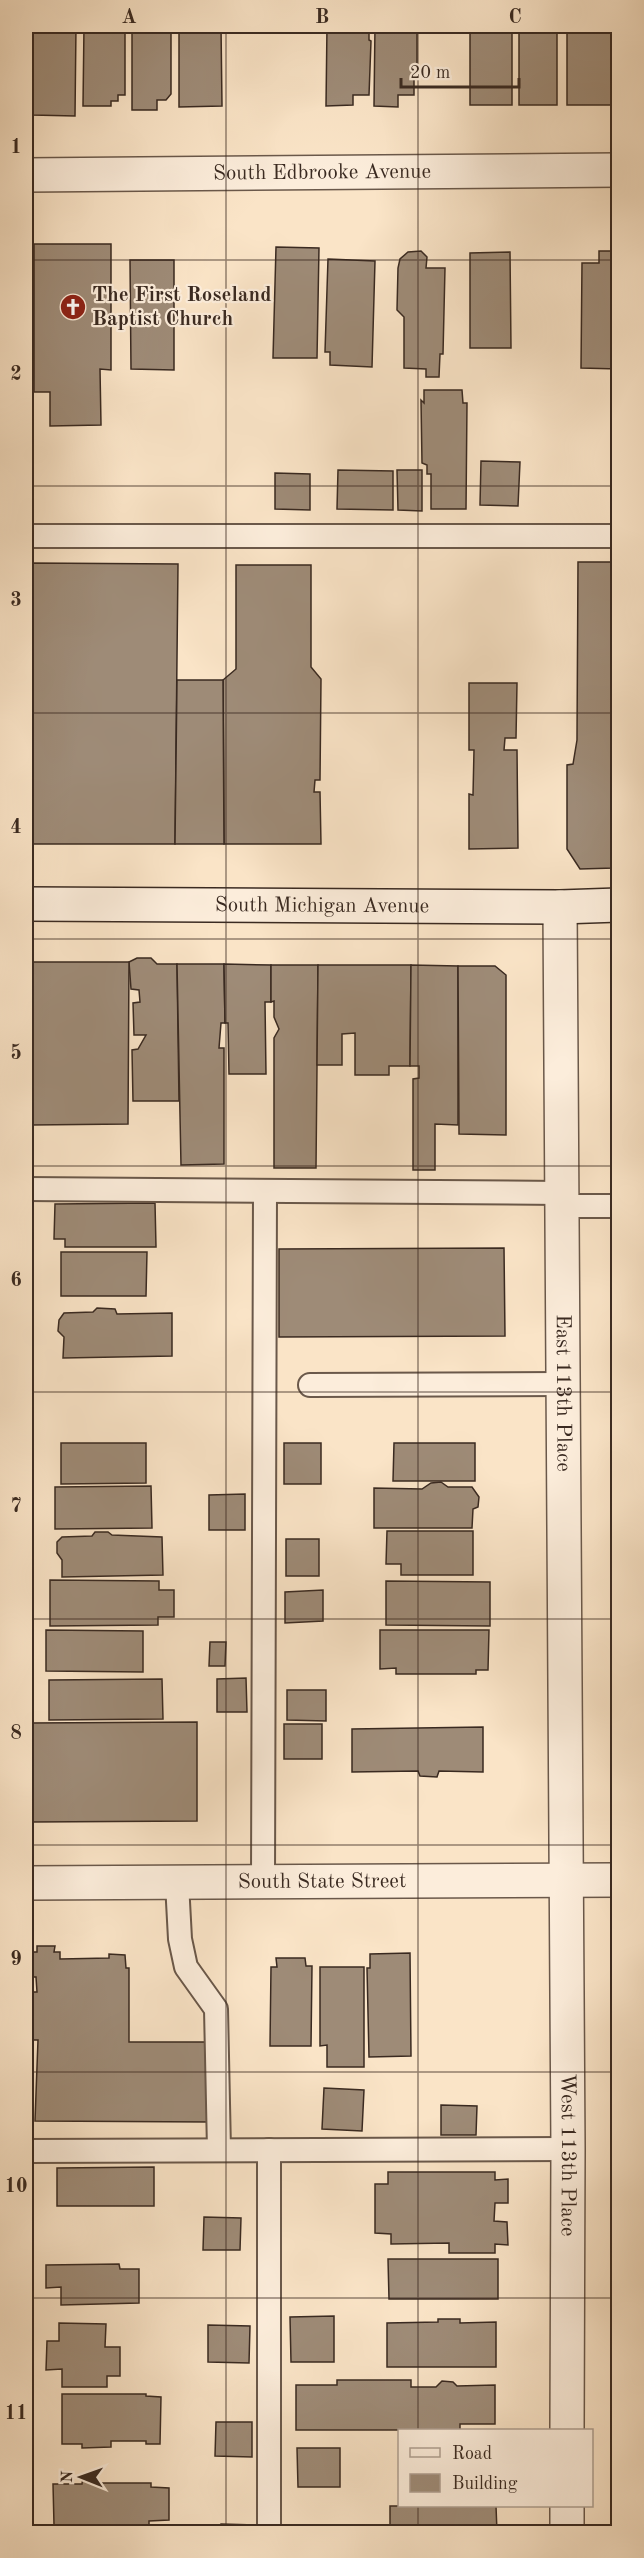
<svg xmlns="http://www.w3.org/2000/svg" width="644" height="2558" viewBox="0 0 644 2558" font-family="'Old Standard TT',serif">
<style>
.building{fill:#9e8b77;stroke:#3a2a21;stroke-width:1.5}
.lines{fill:none;stroke-linecap:round;stroke-linejoin:round}
.service-casing{stroke:#6a584a;stroke-width:26}
.minor-casing{stroke:#6a584a;stroke-width:36}
.tertiary-casing{stroke:#6a584a;stroke-width:36}
.secondary-casing{stroke:#3a2a21;stroke-width:36}
.service{stroke:#fceddb;stroke-width:22}
.minor{stroke:#fceddb;stroke-width:33}
.tertiary{stroke:#fceddb;stroke-width:33}
.secondary{stroke:#fceddb;stroke-width:33}
.grid{fill:none;stroke:#3a2a21;stroke-width:1.5;stroke-opacity:0.55}
.labels{text-anchor:middle;dominant-baseline:central;stroke-width:4.5;stroke-linejoin:round;paint-order:stroke}
.street-label{font-size:21px;fill:#3a2a21;stroke:#fceddb}
.poi-label{font-size:21px;font-weight:bold;fill:#3a2a21;stroke:#fceddb;text-anchor:start}
.neatline{fill:none;stroke:#3a2a21;stroke-width:2}
.grid-label{font-size:20px;text-anchor:middle;font-weight:bold;fill:#3a2a21}
</style>
<rect width="100%" height="100%" fill="#fae4c7"/>
<filter id="stains"><feTurbulence type="fractalNoise" baseFrequency=".00333" numOctaves="4"/><feColorMatrix values="0 0 0 0 .2 0 0 0 0 .09 0 0 0 0 .02 0 0 0 .5 -.17"/></filter>
<radialGradient id="worn" r=".72"><stop offset=".6" stop-color="#630" stop-opacity="0"/><stop offset="1" stop-color="#630" stop-opacity=".3"/></radialGradient>
<g class="building">
<path d="M32 26H76L75 116 32 115Z"/>
<path d="M84 26H125V95H118V101H111V106H83Z"/>
<path d="M132 26H171V94L166 100H157V110H132Z"/>
<path d="M179 26H221L222 106 179 107Z"/>
<path d="M227 26H268V32L227 31Z"/>
<path d="M327 26H369V40L371 41 369 95H353V105L326 106Z"/>
<path d="M375 26H408V33H417V69H414V95H398V107L374 106Z"/>
<rect x="470" y="26" width="42" height="79"/>
<rect x="519" y="26" width="38" height="79"/>
<rect x="567" y="26" width="47" height="79"/>
<path d="M34 244H111V370L100 369 101 425 50 426V392H34Z"/>
<path d="M276 247 319 248 317 358H273Z"/>
<path d="M421 251 427 257 426 268H445L443 354H440L439 377H426V369L404 368V317L397 310 398 268 400 259 408 252Z"/>
<path d="M599 251H618V369L581 368 582 263H599Z"/>
<path d="M510 252 511 348H470V253Z"/>
<path d="M328 259 375 261 372 367 330 365V352H325Z"/>
<path d="M130 260H174V370L131 369Z"/>
<path d="M424 390H462L463 403H467L466 509H431V474H427V465L422 463 421 400 424 403Z"/>
<path d="M481 461 520 462 518 506 480 505Z"/>
<path d="M338 470 393 471V510L337 509Z"/>
<path d="M397 470H422V511L398 510Z"/>
<path d="M275 473 310 474V510L275 509Z"/>
<path d="M578 562H618V858L614 868 580 869 567 849V765L573 764 577 740Z"/>
<path d="M31 563 178 564 175 844H31Z"/>
<path d="M236 565H311V667L321 679 320 780H315L314 792H320L321 844H224L223 680 236 669Z"/>
<path d="M177 680H223L224 844H175Z"/>
<path d="M469 683H517L516 738H505L504 750H517L518 848 469 849V794L473 795 474 750H469Z"/>
<path d="M137 958H151L157 964H177L179 1101H133L132 1050 138 1049 146 1035H134L133 1003 140 1002 139 990 131 989 129 962Z"/>
<path d="M30 962H129L128 1124 31 1125Z"/>
<path d="M177 964H224L225 1023H221L219 1048H224V1164L181 1165Z"/>
<path d="M224 964 271 965V1002H265L266 1074H229L228 1023H225Z"/>
<path d="M271 965H318L316 1168H274V1038L279 1029 274 1017V1001L271 1002Z"/>
<path d="M318 965H411L410 1066H389V1075H355V1033L342 1034V1065H317Z"/>
<path d="M411 965 458 966V1125L435 1124V1170H413V1079L419 1078V1066H410Z"/>
<path d="M458 966H495L506 975V1135L459 1134Z"/>
<path d="M155 1203 156 1247H65V1239H54L55 1204Z"/>
<path d="M504 1248 505 1336 279 1337V1249Z"/>
<path d="M61 1252H147L146 1296H61Z"/>
<path d="M97 1308 115 1309 117 1314 172 1313V1356L63 1358 64 1337 58 1331 59 1320 64 1313 93 1312Z"/>
<path d="M61 1443H146V1483L61 1484Z"/>
<rect x="284" y="1443" width="37" height="41"/>
<path d="M394 1443H475V1481H393Z"/>
<path d="M441 1482 448 1487H472L479 1497 478 1507 473 1509 472 1528H374V1488L422 1489 431 1483Z"/>
<path d="M151 1486 152 1528 55 1529V1487Z"/>
<path d="M245 1494V1530H209V1495Z"/>
<path d="M387 1531H473V1575H401V1564H386Z"/>
<path d="M95 1532H108L112 1535 162 1537 163 1575 62 1577V1560L57 1553V1542L62 1537 92 1536Z"/>
<rect x="286" y="1539" width="33" height="37"/>
<path d="M50 1580 159 1581V1590H174V1617H158V1625L50 1626Z"/>
<path d="M386 1581 490 1582V1626L386 1625Z"/>
<path d="M323 1590V1621L285 1623V1592Z"/>
<path d="M46 1630 143 1631V1672L46 1671Z"/>
<path d="M380 1630H489L488 1670H476V1674H396V1668L380 1669Z"/>
<path d="M210 1642H226L225 1666H209Z"/>
<path d="M246 1678 247 1712H217V1679Z"/>
<path d="M162 1679 163 1719 49 1720V1680Z"/>
<path d="M287 1690H326V1721L287 1720Z"/>
<path d="M197 1722V1821L31 1822 30 1723Z"/>
<rect x="284" y="1724" width="38" height="35"/>
<path d="M483 1727V1772L439 1771 437 1777 420 1776 418 1771 352 1772V1729Z"/>
<path d="M37 1946H55L54 1952H60V1959L109 1958V1954L125 1955 126 1968H129V2042H210V2122L35 2121 38 2040H33V1992H37L36 1977H33V1952H37Z"/>
<path d="M410 1953 411 2056 369 2057 367 1968H370V1954Z"/>
<path d="M276 1958H305L306 1966H312L311 2046H270L271 1967H277Z"/>
<path d="M320 1967H364V2067H327V2045L320 2046Z"/>
<path d="M324 2088 364 2090 362 2131 322 2129Z"/>
<path d="M441 2105 477 2106 476 2135H441Z"/>
<path d="M154 2167V2206H57V2168Z"/>
<path d="M388 2172H495V2180L508 2179V2203H495L494 2221 507 2222 508 2245 495 2244V2253H449V2243L391 2244V2234L375 2233V2184H388Z"/>
<path d="M204 2217 241 2218 240 2250H203Z"/>
<path d="M388 2259H498V2299H389Z"/>
<path d="M119 2264 120 2269H139V2303L61 2305V2287L46 2288V2265Z"/>
<path d="M334 2316V2362H291L290 2317Z"/>
<path d="M438 2319H460V2323L496 2322V2367H387V2323L438 2322Z"/>
<path d="M59 2323 106 2324 105 2347H120V2376H107V2387H62V2369L46 2370 47 2341H59Z"/>
<path d="M208 2325 250 2326 249 2363 208 2362Z"/>
<path d="M337 2380H411V2387H436L442 2381 453 2382 457 2386 495 2385V2424H460V2430H296V2385H337Z"/>
<path d="M62 2394H146V2396L161 2397 160 2444H146V2441H111V2447L82 2448V2444H62Z"/>
<path d="M216 2422H252V2457L215 2456Z"/>
<path d="M297 2448H340V2487H298Z"/>
<path d="M83 2476H95V2483H151V2487L169 2488V2520L149 2521V2525H54L53 2484H82Z"/>
<path d="M390 2506H496L497 2532H390Z"/>
<path d="M221 2524 259 2525V2532H220Z"/>
</g>
<g class="lines">
<g class="service-casing">
<g id="service">
<path d="M26 536H618"/>
<path d="M26 1189 561 1193"/>
<path d="M561 1206H618"/>
<path d="M310 1385 562 1384"/>
<path d="M263 1882 265 1191"/>
<path d="M177 1883 180 1939 186 1967 216 2009 219 2150"/>
<path d="M26 2151 568 2149"/>
<path d="M269 2532V2150"/>
</g>
</g>
<g class="minor-casing">
<g id="minor">
<path id="s1" d="M26 175 618 170"/>
<path id="s2" d="M560 907 568 2149 567 2430"/>
<path d="M567 2532V2506"/>
</g>
</g>
<g class="tertiary-casing">
<g id="tertiary">
<path id="s3" d="M26 1883 618 1880"/>
</g>
</g>
<g class="secondary-casing">
<g id="secondary">
<path id="s4" d="M26 904 560 907 618 905"/>
</g>
</g>
<use href="#service" class="service"/>
<use href="#minor" class="minor"/>
<use href="#tertiary" class="tertiary"/>
<use href="#secondary" class="secondary"/>
</g>
<path class="grid" d="M226 26V2532M418 26V2430M26 260H618M26 486H618M26 713H618M26 939H618M26 1166H618M26 1392H618M26 1619H618M26 1845H618M26 2072H618M26 2298H618M418 2506V2532"/>
<defs>
<g id="church-disc" transform="scale(1.35)"><circle r="9.5" fill="#8f2418" stroke="#fceddb"/><path d="M-1.2-6h2.4v3.5h3.3v2.4h-3.3V6h-2.4V-.1h-3.3v-2.4h3.3Z" fill="#fff"/></g>
</defs>
<g fill-rule="evenodd">
<use href="#church-disc" x="73" y="307"/>
</g>
<g class="labels">
<g class="street-label">
<text stroke="none"><textPath href="#s1" startOffset="296">South Edbrooke Avenue</textPath></text>
<text stroke="none"><textPath href="#s4" startOffset="296">South Michigan Avenue</textPath></text>
<text stroke="none"><textPath href="#s2" startOffset="486">East 113th Place</textPath></text>
<text stroke="none"><textPath href="#s3" startOffset="296">South State Street</textPath></text>
<text stroke="none"><textPath href="#s2" startOffset="1248">West 113th Place</textPath></text>
</g>
<g class="poi-label">
<text x="92" y="295">The First Roseland<tspan x="92" dy="24">Baptist Church</tspan></text>
</g>
</g>
<rect width="644" height="2558" fill="none" stroke="#fae4c7" stroke-width="66"/>
<rect x="398" y="2429" width="195" height="78" fill="#fceddb" stroke="#ae9f91" stroke-width="1.5"/>
<rect x="410" y="2448" width="30" height="9" fill="#fceddb" stroke="#ae9f91" stroke-width="1.5"/>
<text x="452" y="2459" font-size="18" fill="#3a2a21">Road</text>
<rect x="410" y="2474" width="30" height="18" fill="#9e8b77" stroke="#ae9f91" stroke-width="1.5"/>
<text x="452" y="2489" font-size="18" fill="#3a2a21">Building</text>
<g transform="translate(81 2477) rotate(271)" stroke="#fceddb" stroke-width="4.5" paint-order="stroke">
<path d="M0-4.5L10 22L0 15L-10 22Z" fill="#3a2a21"/>
<text y="-9" font-size="16" font-weight="bold" text-anchor="middle" fill="#3a2a21">N</text>
</g>
<path d="M401 78v9h118v-9" fill="none" stroke="#3a2a21" stroke-width="3"/>
<text x="410" y="78" font-size="18" fill="#3a2a21" stroke="#fceddb" stroke-width="4.5" paint-order="stroke">20 m</text>
<rect x="33" y="33" width="578" height="2492" class="neatline"/>
<g class="grid-label">
<text x="129" y="23">A</text>
<text x="322" y="23">B</text>
<text x="515" y="23">C</text>
<text x="16" y="153">1</text>
<text x="16" y="380">2</text>
<text x="16" y="606">3</text>
<text x="16" y="833">4</text>
<text x="16" y="1059">5</text>
<text x="16" y="1286">6</text>
<text x="16" y="1512">7</text>
<text x="16" y="1739">8</text>
<text x="16" y="1965">9</text>
<text x="16" y="2192">10</text>
<text x="16" y="2419">11</text>
</g>
<rect width="100%" height="100%" filter="url(#stains)"/>
<rect width="100%" height="100%" fill="url(#worn)"/>
</svg>
